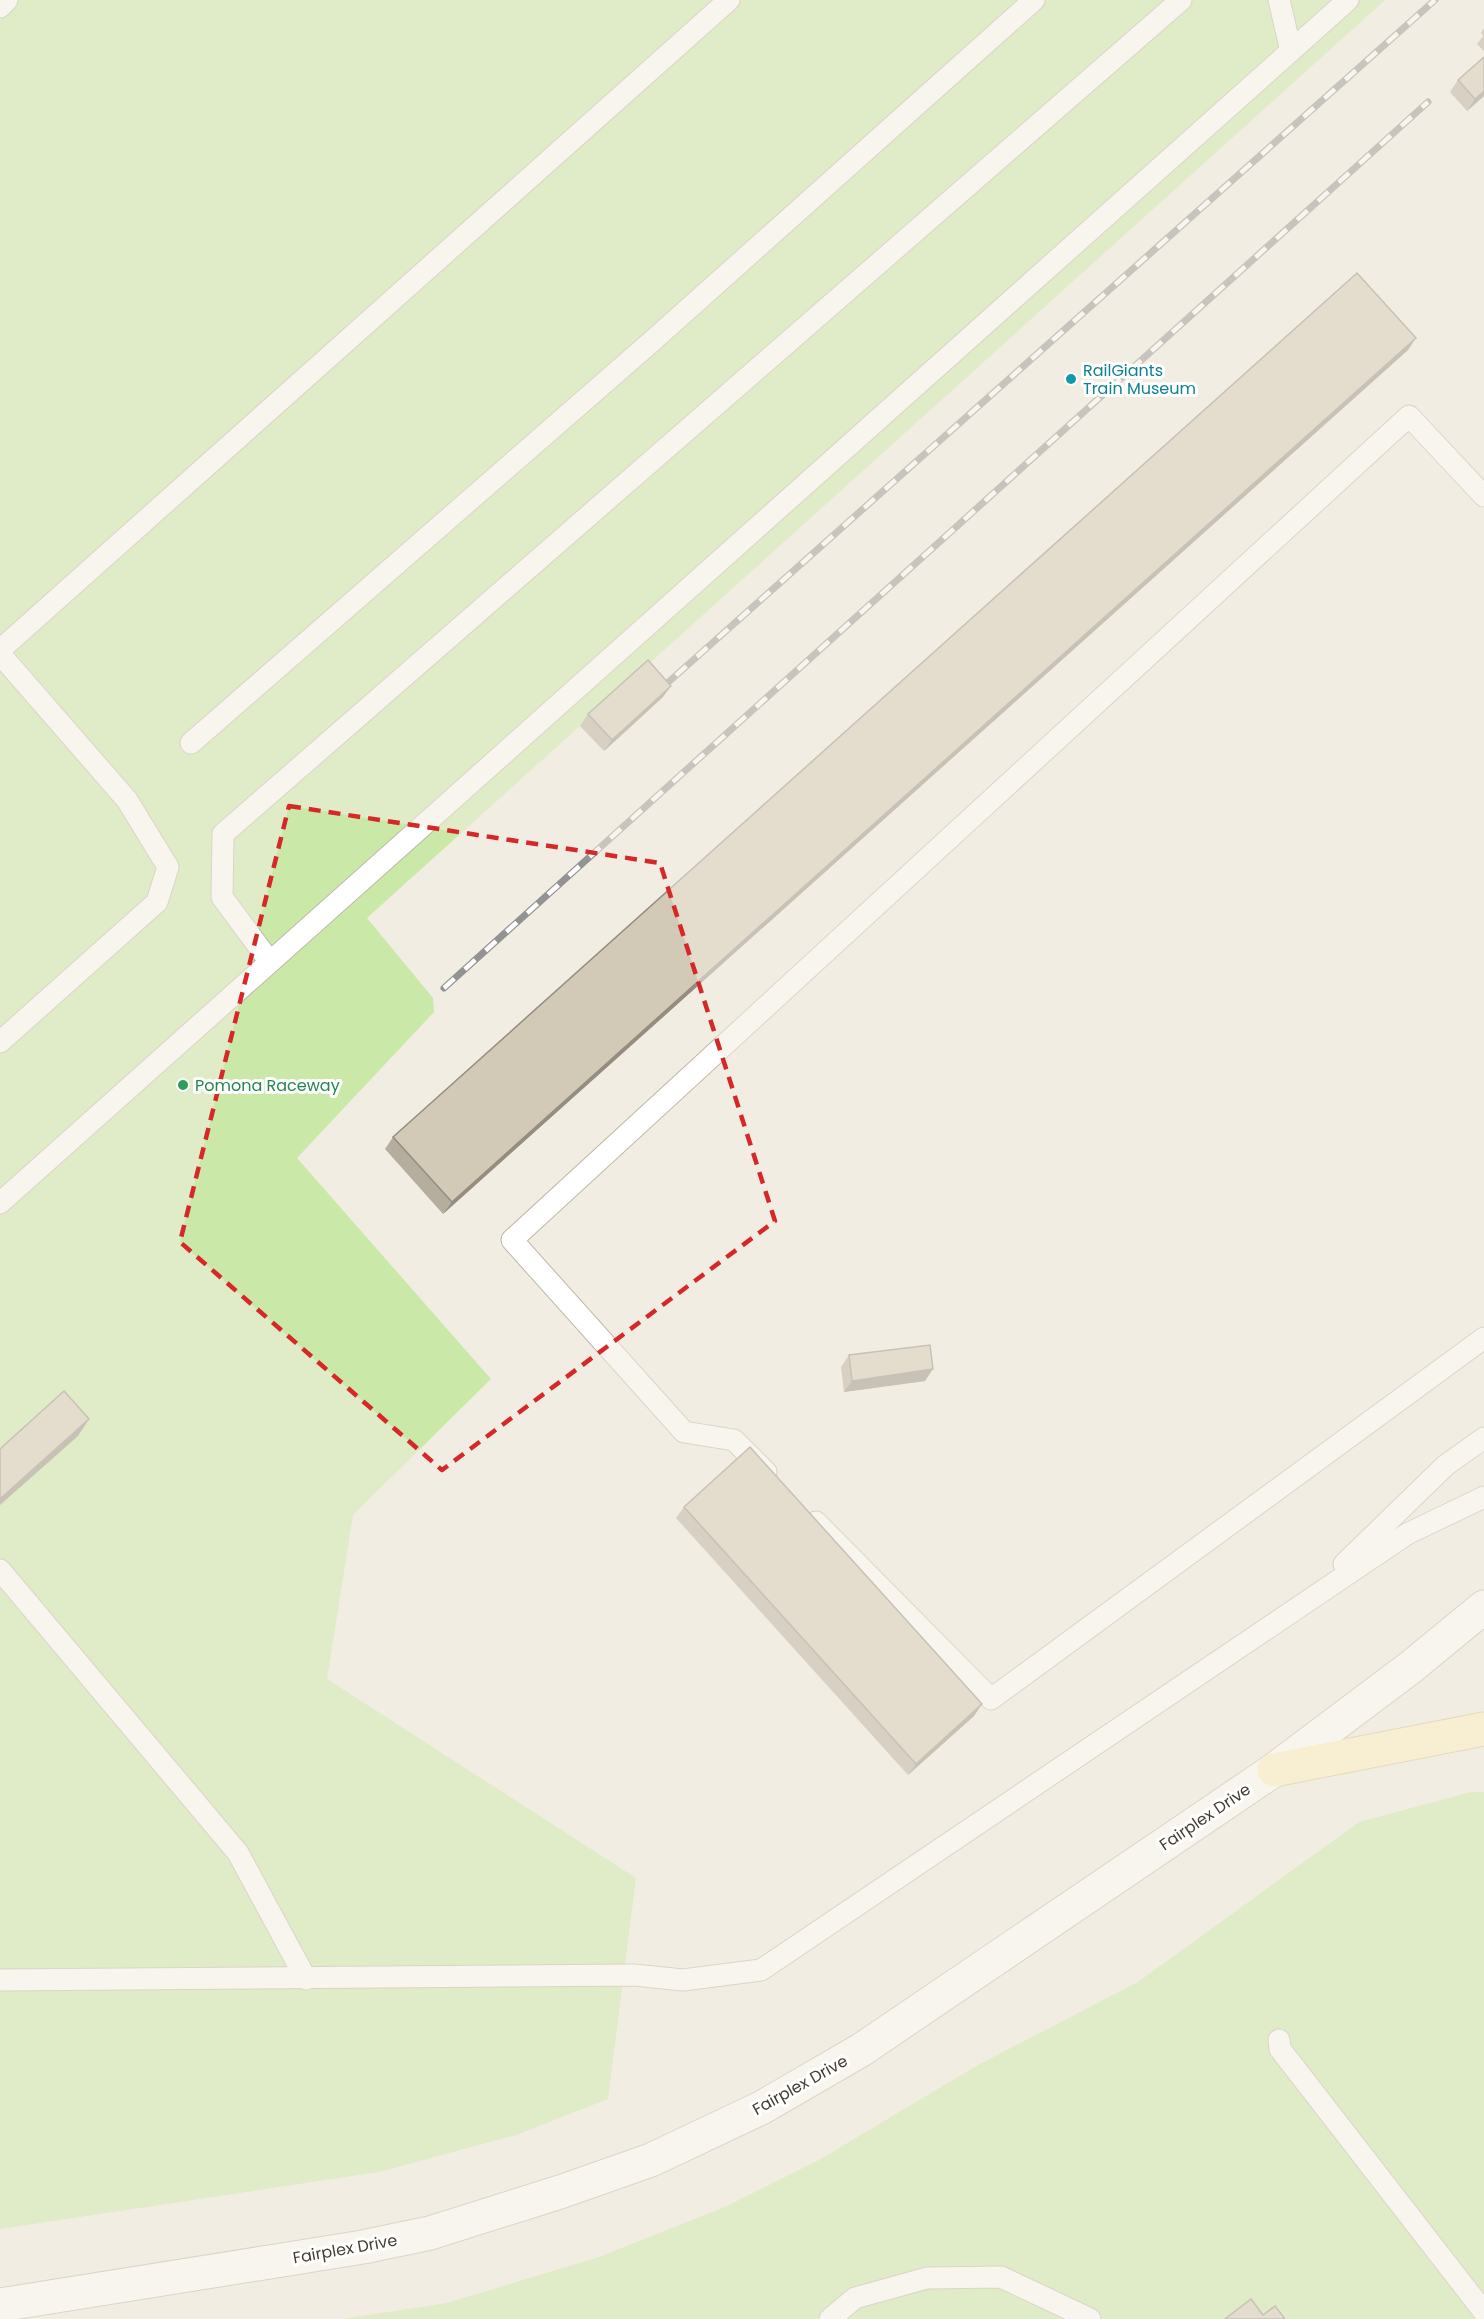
<svg xmlns="http://www.w3.org/2000/svg" width="1484" height="2319" viewBox="0 0 1484 2319" font-family="Poppins,sans-serif">
<style>
.green{fill:#cae8a8}
.lines{fill:none;stroke-linecap:round;stroke-linejoin:round}
.service-casing{stroke:#c0b8a7;stroke-width:23}
.tertiary-casing{stroke:#c0b8a7;stroke-width:35}
.secondary-casing{stroke:#d3c38f;stroke-width:35}
.service{stroke:#fff;stroke-width:21}
.tertiary{stroke:#fff;stroke-width:33}
.secondary{stroke:#fff1be;stroke-width:33}
.rail-casing{stroke:#939393;stroke-width:7}
.rail{stroke:#fff;stroke-width:4.5;stroke-dasharray:14;stroke-linecap:butt}
.wall{fill:#b5ad9d}
.shaded-wall{fill:#948d80}
.building{fill:#d3c9b7;stroke:#948d80;stroke-width:1.5}
.marked{fill:none;stroke:#d62828;stroke-width:4.5;stroke-dasharray:12 8;stroke-linejoin:round}
.culture-dot{fill:#0f9aa8;stroke:#fff;stroke-width:2}
.leisure-dot{fill:#2e9e5b;stroke:#fff;stroke-width:2}
.labels{text-anchor:middle;dominant-baseline:central;stroke-width:6;stroke-linejoin:round;paint-order:stroke}
.culture-label{font-size:16px;fill:#0d838f;stroke:#fff;text-anchor:start}
.leisure-label{font-size:16px;fill:#27864d;stroke:#fff;text-anchor:start}
.street-label{font-size:16px;fill:#433d32;stroke:#fff}
</style>
<rect width="100%" height="100%" fill="#f2ede2"/>
<g class="green">
<path d="M0 0H1385L367 918 433 998 434 1012 297 1158 491 1379 353 1515 327 1679 636 1878 608 2099 516 2135 379 2172 0 2229Z"/>
<path d="M1471 1792H1484V2319H342L447 2303 596 2258 725 2207 819 2160 978 2065 1138 1982 1359 1822Z"/>
</g>
<g class="lines">
<g class="service-casing">
<g id="service">
<path d="M1279 0 1291 51"/>
<path d="M0 7 7 0"/>
<path d="M0 650 729 0"/>
<path d="M0 654 127 800 168 867 157 902 0 1042"/>
<path d="M191 743 650 343 1034 0"/>
<path d="M270 962 222 897 223 834 1181 0"/>
<path d="M0 1203 1348 0"/>
<path d="M766 1472 734 1440 684 1432 512 1240 1409 416 1484 496"/>
<path d="M816 1522 991 1699 1484 1338"/>
<path d="M1344 1564 1446 1465 1484 1438"/>
<path d="M0 1570 238 1853 306 1979"/>
<path d="M0 1980 634 1975 683 1980 761 1970 1407 1534 1484 1497"/>
<path d="M1279 2040 1280 2049 1484 2312"/>
<path d="M830 2319 855 2298 927 2278 1001 2277 1090 2319"/>
</g>
</g>
<g class="tertiary-casing">
<path id="tertiary" d="M0 2305 363 2247 430 2233 560 2192 651 2160 761 2108 861 2050 1274 1770 1411 1667 1484 1607"/>
</g>
<g class="secondary-casing">
<path id="secondary" d="M1274 1770 1484 1729"/>
</g>
<use href="#service" class="service"/>
<use href="#tertiary" class="tertiary"/>
<use href="#secondary" class="secondary"/>
<g class="rail-casing">
<g id="rail">
<path d="M655 694 1435 0"/>
<path d="M444 988 1428 102"/>
</g>
</g>
<use href="#rail" class="rail"/>
</g>
<g class="wall">
<path d="M1484 28V51L1477 44 1483 36 1481 33Z"/>
<path d="M1458 80 1484 96 1467 111 1450 92Z"/>
<path d="M1408 350 443 1214 385 1149 393 1137Z"/>
<path d="M663 697 604 751 580 726 588 714Z"/>
<path d="M849 1355 925 1381 844 1392 841 1367Z"/>
<path d="M684 1507 974 1716 908 1775 676 1518Z"/>
</g>
<g class="shaded-wall">
<path d="M1484 91V96L1467 111 1475 99Z"/>
<path d="M1416 338 1408 350 443 1214 452 1202Z"/>
<path d="M671 686 663 697 604 751 612 740Z"/>
<path d="M933 1369 925 1381 844 1392 852 1381Z"/>
<path d="M89 1419 78 1436 0 1505V1499Z"/>
<path d="M982 1704 974 1716 908 1775 916 1764Z"/>
</g>
<g class="building">
<path d="M1484 57V91L1475 99 1458 80Z"/>
<path d="M1357 273 1416 338 452 1202 393 1137Z"/>
<path d="M648 660 671 686 612 740 588 714Z"/>
<path d="M930 1345 933 1369 852 1381 849 1355Z"/>
<path d="M64 1391 89 1419 0 1499V1449Z"/>
<path d="M750 1447 982 1704 916 1764 684 1507Z"/>
<path d="M1251 2299 1263 2315 1275 2306 1285 2319H1225Z"/>
</g>
<path d="M0 0H1484V2319H0ZM289 806 660 863 775 1221 442 1470 180 1242Z" fill="#f2ede2" fill-opacity=".55" fill-rule="evenodd"/>
<path class="marked" d="M289 806 660 863 775 1221 442 1470 180 1242Z"/>
<circle class="culture-dot" cx="1071" cy="379" r="6"/>
<circle class="leisure-dot" cx="183" cy="1085" r="6"/>
<g class="labels">
<g class="culture-label">
<text x="1083" y="370">RailGiants<tspan x="1083" dy="18">Train Museum</tspan></text>
</g>
<g class="leisure-label">
<text x="195" y="1085">Pomona Raceway</text>
</g>
<g class="street-label">
<text transform="translate(1205 1817) rotate(-34)">Fairplex Drive</text>
<text transform="translate(800 2085) rotate(-29)">Fairplex Drive</text>
<text transform="translate(345 2249) rotate(-10)">Fairplex Drive</text>
</g>
</g>
</svg>
